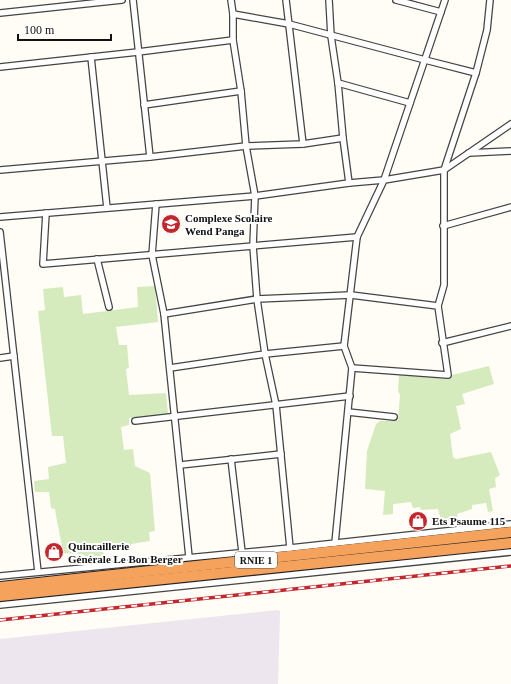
<svg xmlns="http://www.w3.org/2000/svg" width="511" height="684" viewBox="0 0 511 684" font-family="Georgia,serif">
<style>
.industrial{fill:#eee6ef}
.green{fill:#d5ebbd}
.lines{fill:none;stroke-linecap:round;stroke-linejoin:round}
.street-casing{stroke:#444;stroke-width:8}
.highway-casing{stroke:#222;stroke-width:12}
.street{stroke:#fff;stroke-width:5.5}
.highway{stroke:#f5a25d;stroke-width:10}
.rail-casing{stroke:#c4262e;stroke-width:3.5}
.rail{stroke:#fff;stroke-width:2;stroke-dasharray:6;stroke-linecap:butt}
.labels{text-anchor:middle;dominant-baseline:central;stroke-width:4;stroke-linejoin:round;paint-order:stroke}
.shield{fill:#fff;stroke:#585858;stroke-width:1}
.shield-label{font-size:10px;font-weight:bold;fill:#111}
.poi-label{font-size:11px;font-weight:bold;fill:#111;stroke:#fff;text-anchor:start}
</style>
<rect width="100%" height="100%" fill="#fffdf5"/>
<path class="industrial" d="M277 610 280 611V615L278 684H0V639Z"/>
<g class="green">
<path d="M155 286 158 322 116 327 119 345H127L129 368 126 369 129 395 166 393 168 414 129 418V425L121 427 124 450 133 449 135 466 150 473 155 531 149 532 150 541 131 544V547L103 550 104 557 87 559 83 554 63 553C61 538 57 524 55 509L51 508 49 492H35L34 481 49 479 48 467 66 463 63 436H52L38 311 45 310 43 289 63 287 64 297 81 295 83 314 138 307 137 287Z"/>
<path d="M489 366 494 384 462 394 465 404 456 406 461 429 450 434 453 457 456 459 491 452 500 475 495 478 496 487 489 489 493 511 488 512 486 503 472 505V509L457 514 458 519 443 521 440 517 438 509 421 510 420 507 413 508 411 502 393 504V514L383 515 385 491 365 489 367 451 376 424 380 421H398L400 395 398 391 399 375 448 379 452 375Z"/>
</g>
<g class="lines">
<g class="street-casing">
<g id="street">
<path d="M133 0 150 157"/>
<path d="M231 0 233 14V40L241 91 246 146 255 196 253 246 257 299 265 354 276 405 290 548"/>
<path d="M286 0 303 144"/>
<path d="M329 0 331 36 338 83 343 138 349 183"/>
<path d="M396 0 441 12"/>
<path d="M0 13 122 0"/>
<path d="M233 14 289 24 425 60 476 73"/>
<path d="M91 57 107 208"/>
<path d="M0 67 138 52 233 40"/>
<path d="M338 83 410 103"/>
<path d="M144 105 241 91"/>
<path d="M469 153 511 151"/>
<path d="M0 170 150 157 246 146 303 144 343 138"/>
<path d="M156 204 152 255 164 314 189 557"/>
<path d="M46 213 43 264 357 237"/>
<path d="M0 217 255 196 349 183 384 180 444 170 511 124"/>
<path d="M443 226 511 207"/>
<path d="M0 232 38 572"/>
<path d="M97 259 109 307"/>
<path d="M164 314 257 299 351 295 438 306"/>
<path d="M442 343 511 326"/>
<path d="M0 358 14 356"/>
<path d="M170 368 265 354 344 346"/>
<path d="M352 368 448 375 438 306 444 285V170L476 73 487 30 490 0"/>
<path d="M348 412 394 417"/>
<path d="M135 421 350 396"/>
<path d="M231 459 242 552"/>
<path d="M180 465 281 454"/>
<path d="M335 543 352 368 344 346 357 237 384 180 445 0"/>
<path d="M0 576 290 548 511 524"/>
<path d="M0 605 511 552"/>
</g>
</g>
<g class="highway-casing">
<g id="highway">
<path d="M0 587 511 532"/>
<path d="M0 596 511 543"/>
</g>
</g>
<use href="#street" class="street"/>
<use href="#highway" class="highway"/>
<g class="rail-casing">
<path id="rail" d="M0 620 511 566"/>
</g>
<use href="#rail" class="rail"/>
</g>
<defs>
<g id="school-disc" transform="scale(1)"><circle r="9.5" fill="#c4262e" stroke="#fff"/><path d="M0-5L7-2L0 1L-7-2ZM-4 1L0 2.5L4 1V4Q0 6-4 4Z" fill="#fff"/></g>
<g id="shop-disc" transform="scale(1)"><circle r="9.5" fill="#c4262e" stroke="#fff"/><path d="M-5-2.5h2.3a2.7 3.5 0 0 1 5.4 0H5L5.5 6h-11ZM-1.5-2.5h3a1.5 2.3 0 0 0-3 0Z" fill="#fff"/></g>
</defs>
<g fill-rule="evenodd">
<use href="#school-disc" x="171" y="224"/>
<use href="#shop-disc" x="418" y="521"/>
<use href="#shop-disc" x="54" y="552"/>
</g>
<g class="labels">
<rect class="shield" x="235" y="552" width="42" height="16" rx="3"/>
<g class="shield-label">
<text x="256" y="560">RNIE 1</text>
</g>
<g class="poi-label">
<text x="185" y="218">Complexe Scolaire<tspan x="185" dy="13">Wend Panga</tspan></text>
<text x="432" y="521">Ets Psaume 115</text>
<text x="68" y="546">Quincaillerie<tspan x="68" dy="13">Générale Le Bon Berger</tspan></text>
</g>
</g>
<path d="M18 34v6h93v-6" fill="none" stroke="#111111" stroke-width="2"/>
<text x="24" y="34" font-size="12" fill="#111111" stroke="#ffffff" stroke-width="3" paint-order="stroke">100 m</text>
</svg>
